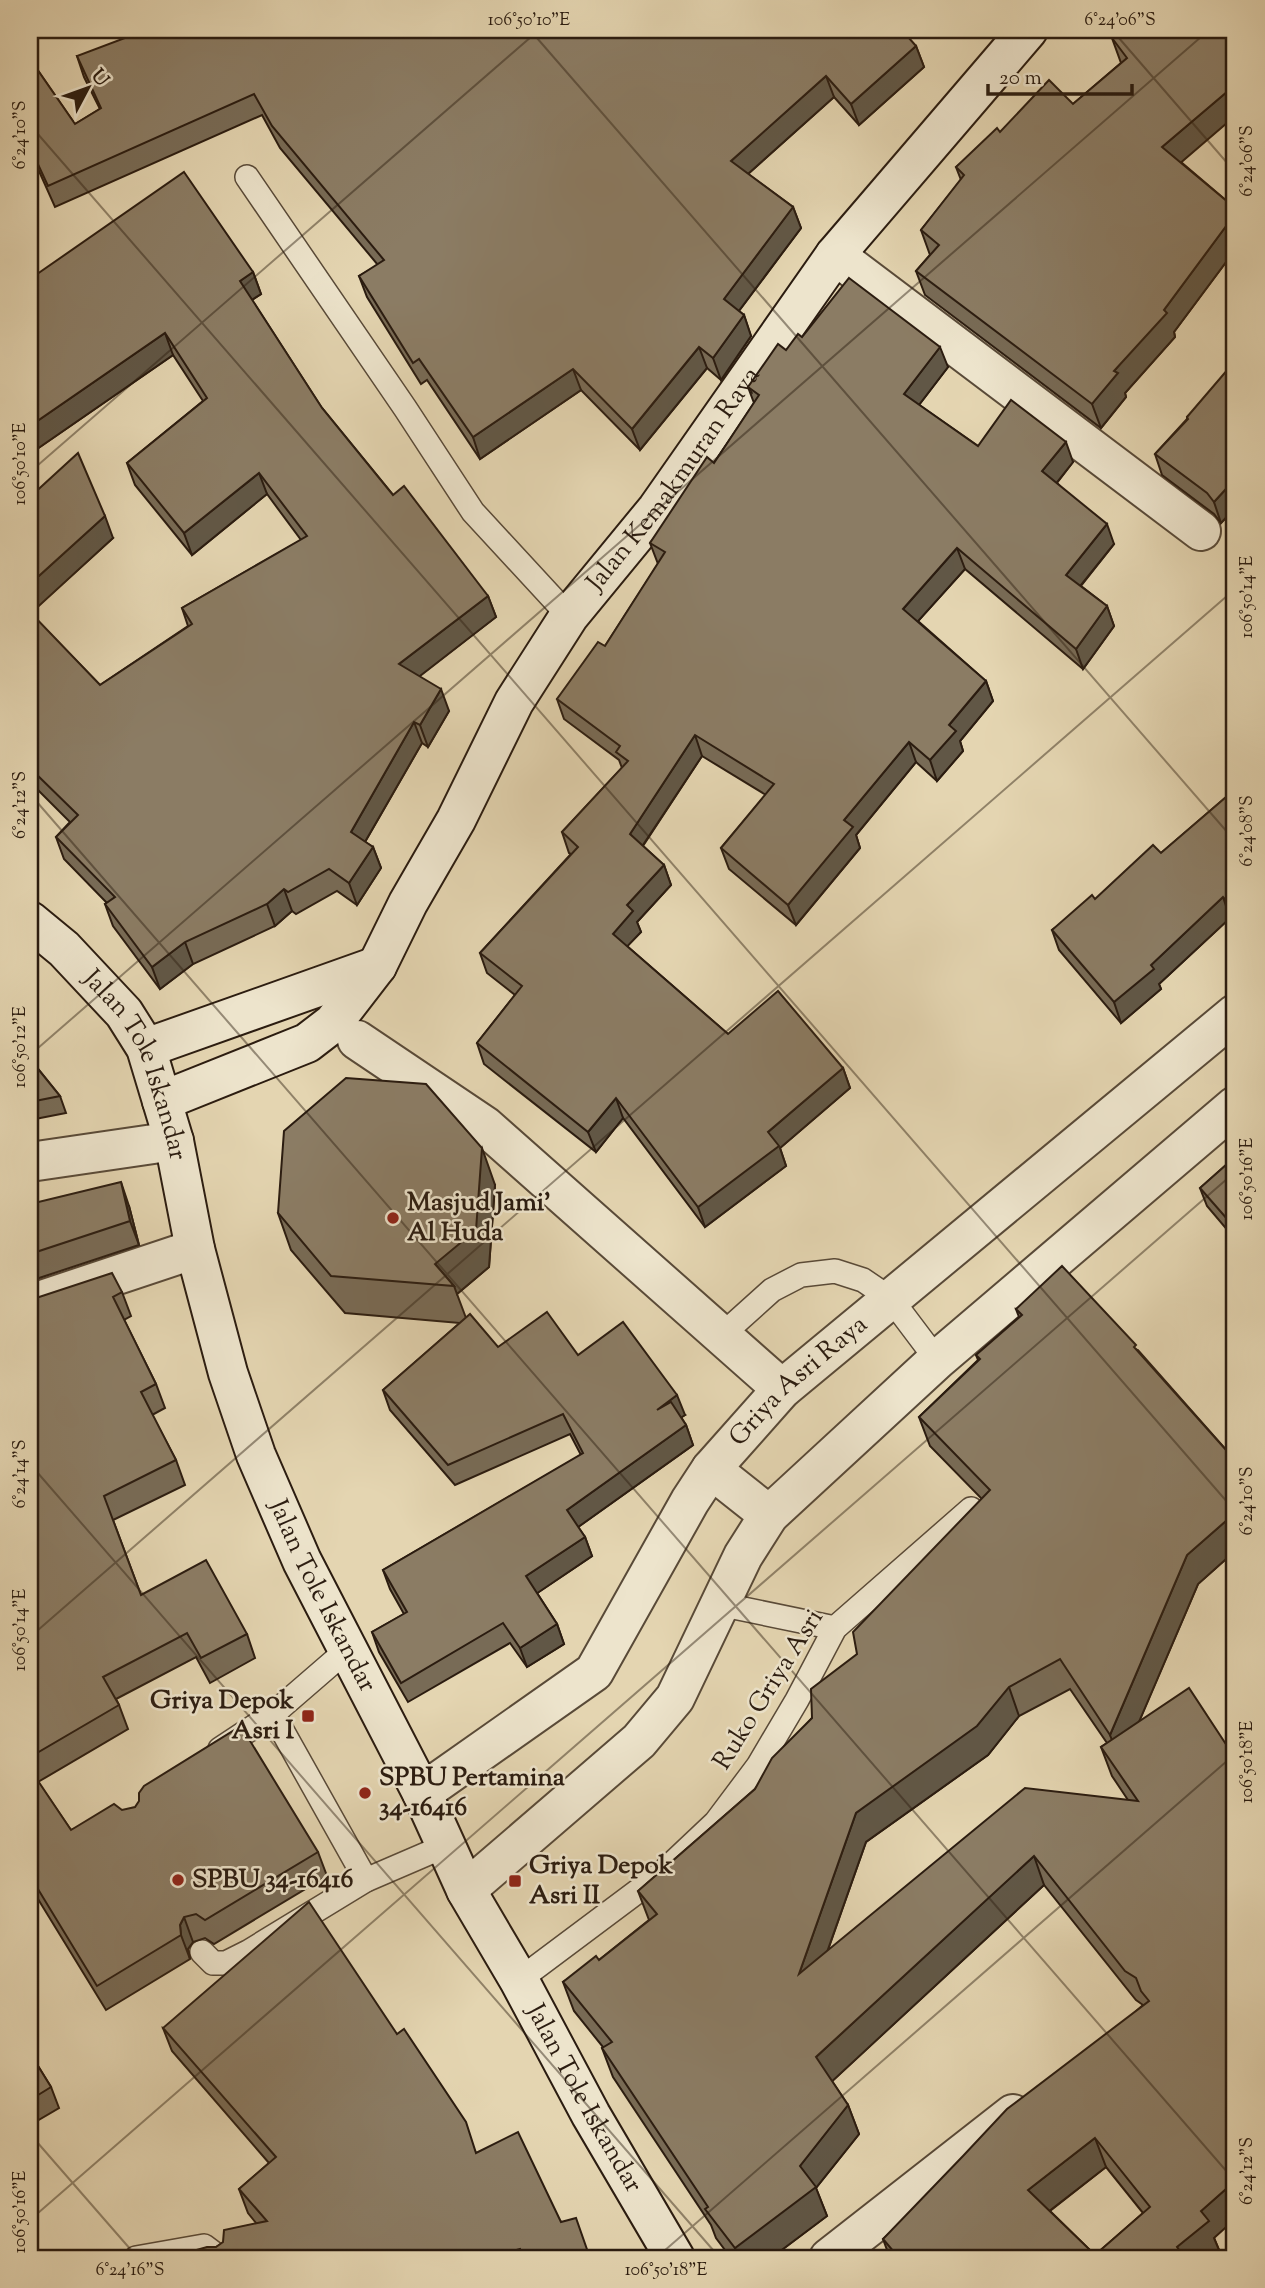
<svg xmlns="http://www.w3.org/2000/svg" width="1265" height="2288" viewBox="0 0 1265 2288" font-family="'Sorts Mill Goudy',serif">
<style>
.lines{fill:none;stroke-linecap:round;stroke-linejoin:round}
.service-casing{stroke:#594a38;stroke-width:26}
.minor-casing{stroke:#594a38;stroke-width:42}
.secondary-casing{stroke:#2b1c10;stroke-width:42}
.service{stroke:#ede4cc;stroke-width:23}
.minor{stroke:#ede4cc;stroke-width:38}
.secondary{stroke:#ede4cc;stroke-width:38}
.wall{fill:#786b56;stroke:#2b1c10;stroke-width:2;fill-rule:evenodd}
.shaded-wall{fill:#615746;stroke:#2b1c10;stroke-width:2}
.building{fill:#8b7c64;stroke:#2b1c10;stroke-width:2;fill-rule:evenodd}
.ticks{fill:none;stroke:#2b1c10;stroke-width:2;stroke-opacity:0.45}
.poi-dot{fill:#8f2418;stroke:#ede4cc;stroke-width:2.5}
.labels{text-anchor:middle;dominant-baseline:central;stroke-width:5;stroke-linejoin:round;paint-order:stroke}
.street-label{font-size:26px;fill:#2b1c10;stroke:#ede4cc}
.poi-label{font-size:26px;font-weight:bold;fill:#2b1c10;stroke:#ede4cc;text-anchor:start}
.neatline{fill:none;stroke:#2b1c10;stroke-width:2.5}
.ticks-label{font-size:18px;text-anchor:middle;fill:#2b1c10}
</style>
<rect width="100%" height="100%" fill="#e4d5b1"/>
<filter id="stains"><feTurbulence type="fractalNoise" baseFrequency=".00286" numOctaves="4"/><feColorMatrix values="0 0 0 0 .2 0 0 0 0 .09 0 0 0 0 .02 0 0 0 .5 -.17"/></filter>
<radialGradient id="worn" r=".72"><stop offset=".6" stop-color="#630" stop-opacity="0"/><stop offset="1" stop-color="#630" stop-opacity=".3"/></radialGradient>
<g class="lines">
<g class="service-casing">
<g id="service">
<path d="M247 177 405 408 473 512 569 616"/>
<path d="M722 1335 772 1290 801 1275 835 1271 863 1280 891 1299 937 1360"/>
<path d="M719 1604 835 1628"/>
<path d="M273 1714 366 1880"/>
<path d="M220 1749 273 1714 347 1650"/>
<path d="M202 1952 213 1963H226L248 1952 366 1880 445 1846"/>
<path d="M519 1980 662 1873 716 1822 758 1766 797 1700 835 1628 971 1509"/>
<path d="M136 2258 204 2246 220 2258"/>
</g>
</g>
<g class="minor-casing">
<g id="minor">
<path d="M835 255 1201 531"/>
<path d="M357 1040 485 1126 782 1389"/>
<path d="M30 1162 174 1141"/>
<path d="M30 1304 195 1249"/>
<path d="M711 1469 769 1515"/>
<path id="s1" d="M422 1793 594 1672 690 1501 711 1469 782 1389 1235 1014"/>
<path d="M466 1890 639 1741 675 1698 743 1556 769 1515 937 1360 1235 1106"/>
<path d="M829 2258 1013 2114"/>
</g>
</g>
<g class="secondary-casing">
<g id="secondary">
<path id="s2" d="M30 921 64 949 124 1013 146 1048 174 1141 195 1249 228 1373 256 1455 302 1561 422 1793 466 1890 519 1980 591 2115 675 2258"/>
<path d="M146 1048 377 966"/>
<path id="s3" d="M162 1101 307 1043 333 1023 377 966 408 903 456 820 514 702 569 616 657 509 835 255 1028 30"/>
</g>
</g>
<use href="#service" class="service"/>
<use href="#minor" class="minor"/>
<use href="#secondary" class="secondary"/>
</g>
<g class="wall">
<path d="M1122 30 1181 162 1235 208V250L1174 332 1175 337 1125 393 1126 397 1101 428 925 295 916 271 930 255 921 230 961 180 956 167 1000 132 1073 104 1121 63 1112 38Z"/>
<path d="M916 46 924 67 859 125 834 97 748 174 793 207 801 228 739 311 744 315 751 336 721 380 707 368 640 450 581 390 480 459 427 380 421 384 367 297 359 276 378 265 280 148 262 115 55 207 30 151V59L75 124 100 109 84 77 77 56Z"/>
<path d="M253 272 261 294 252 300 322 408 393 495 488 596 496 617 419 676 449 711 428 747 422 743 365 842 373 847 381 868 357 905 337 891 296 914 292 911 275 926 193 964 160 989 113 926 105 904 107 903 64 859 56 837 70 822 30 782V497L113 538 30 613 100 685 188 626 182 608 301 540 267 494 192 555 135 485 127 463 203 401 173 355 37 449 30 433V279Z"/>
<path d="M802 337 948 367 919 405 978 446 1073 462 1057 483 1114 544 1081 586 1107 606 1114 626 1083 669 965 569 918 621 986 681 993 701 960 741 963 751 937 781 916 762 856 835 860 848 796 925 729 869 721 848 766 795 702 756 643 846 664 865 671 885 637 922 641 932 627 946 728 1034 843 1068 850 1088 780 1148 786 1166 705 1227 623 1118 596 1152 484 1064 477 1043 515 995 487 973 480 953 571 854 569 853 562 832 622 768 619 760 564 719 557 699 605 646 658 564 650 543 714 463 754 403 748 387 786 350Z"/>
<path d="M1235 373V508L1221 523 1214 514 1162 475 1155 454 1187 419V417Z"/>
<path d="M1235 785V923L1230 918 1159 984 1161 989 1121 1023 1059 950 1052 930 1161 853 1232 792 1230 789Z"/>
<path d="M30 1059 60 1096 66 1113 30 1120Z"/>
<path d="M1235 1157V1239L1207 1206 1200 1188Z"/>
<path d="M495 1185 489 1267 457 1294 466 1318 498 1347 578 1355 685 1415 681 1417 686 1425 693 1445 578 1527 585 1537 592 1556 537 1593 557 1624 564 1644 527 1667 510 1643 408 1702 379 1652 372 1632 404 1614 390 1589 383 1570 581 1455 570 1434 455 1485 390 1410 383 1390 460 1323 345 1313 291 1250 278 1213Z"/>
<path d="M30 1204 129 1206 139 1245 30 1281Z"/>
<path d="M122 1292 131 1316 124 1320 156 1384 165 1408 152 1415 176 1460 185 1485 113 1520 141 1595 247 1634 255 1658 210 1683 196 1657 116 1699 119 1705 128 1729 38 1782 71 1830 122 1810 318 1852 327 1876 214 1944 205 1938 193 1942 188 1949 190 1959 106 2010 30 1886V1300Z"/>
<path d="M1016 1309 1138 1350 1235 1460V1551L1198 1584 1139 1721 1214 2238 1219 2250 1209 2258H890L883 2239 1143 2005 1136 2000 1044 1885 832 2081 848 2105 859 2134 816 2188 827 2216 771 2258H731L716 2238 711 2225 613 2077 602 2048 603 2047 574 2011 563 1982 599 1960 649 1920 638 1891 755 1789 812 1718 857 1654 982 1499 930 1446 919 1417 978 1360 976 1355 1019 1317ZM1070 1689 1107 1743 1101 1747 1112 1776 1128 1800 828 1950 866 1842 988 1755 1019 1716ZM1106 2167 1143 2213 1095 2255 1050 2211Z"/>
<path d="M163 2028 477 2153 561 2222 590 2258H168L216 2247 256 2223 248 2213 239 2189 269 2163 172 2051Z"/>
<path d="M30 2053 51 2087 59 2108 30 2125Z"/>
</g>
<g class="shaded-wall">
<path d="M916 46 924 67 859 125 851 104Z"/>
<path d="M826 76 834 97 739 182 731 161Z"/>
<path d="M1235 85V116L1171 171 1162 147Z"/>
<path d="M793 207 801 228 732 320 724 299Z"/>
<path d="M1235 214V250L1174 332 1175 337 1125 393 1126 397 1101 428 1092 404 1114 371 1164 310Z"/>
<path d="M253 272 261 294 247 303 240 281Z"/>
<path d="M744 315 751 336 721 380 713 358Z"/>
<path d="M165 333 173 355 37 449 30 430V426Z"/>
<path d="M699 347 707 368 640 450 632 429Z"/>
<path d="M940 347 948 367 912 414 904 394Z"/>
<path d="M573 369 581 390 480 459 473 437Z"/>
<path d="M1066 442 1073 462 1050 491 1042 471Z"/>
<path d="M259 473 267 494 192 555 184 533Z"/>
<path d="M1235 479V508L1221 523 1214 502Z"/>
<path d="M105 516 113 538 30 614V584Z"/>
<path d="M1107 524 1114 544 1073 595 1066 575Z"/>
<path d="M957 548 965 569 911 629 903 609Z"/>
<path d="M488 596 496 617 407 686 399 664Z"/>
<path d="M1107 606 1114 626 1083 669 1076 649Z"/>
<path d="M986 681 993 701 960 741 963 751 937 781 930 760 949 725Z"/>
<path d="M441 689 449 711 428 747 420 725Z"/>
<path d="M414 722 422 743 358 854 351 832Z"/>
<path d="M695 735 702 756 637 854 630 834Z"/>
<path d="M909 742 916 762 856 835 860 848 796 925 788 905 844 820Z"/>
<path d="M373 847 381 868 357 905 349 883Z"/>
<path d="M664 865 671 885 637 922 641 932 620 954 613 934 627 905Z"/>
<path d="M284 889 292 911 275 926 267 904Z"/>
<path d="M1223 897 1230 918 1159 984 1161 989 1121 1023 1114 1002 1151 965Z"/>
<path d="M1235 900V920L1230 905Z"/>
<path d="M185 942 193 964 160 989 152 967Z"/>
<path d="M843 1068 850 1088 780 1148 786 1166 705 1227 698 1207 768 1132Z"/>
<path d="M616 1098 623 1118 596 1152 588 1132Z"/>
<path d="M482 1148 495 1185 489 1267 457 1294 454 1286 435 1264Z"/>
<path d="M121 1182 129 1206 139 1245 130 1221Z"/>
<path d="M677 1395 685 1415 664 1430 657 1410Z"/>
<path d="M686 1425 693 1445 574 1530 567 1510Z"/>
<path d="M1235 1513V1551L1198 1584 1121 1764 1110 1735 1187 1555Z"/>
<path d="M585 1537 592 1556 533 1596 526 1576Z"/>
<path d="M557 1624 564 1644 527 1667 520 1648Z"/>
<path d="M1009 1687 1019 1716 988 1755 866 1842 809 2003 799 1974 856 1813Z"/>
<path d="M1034 1856 1044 1885 827 2086 816 2057Z"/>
<path d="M184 1917 193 1942 188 1949 190 1959 181 1935 180 1925Z"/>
<path d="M848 2105 859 2134 816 2188 827 2216 771 2258H739L735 2248Z"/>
<path d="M1095 2138 1106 2167 1039 2219 1028 2190Z"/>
<path d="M1235 2181V2219L1214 2238 1219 2250 1209 2258H1181L1177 2247 1201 2211Z"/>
</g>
<g class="building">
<path d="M146 30H902L916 46 851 104 826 76 731 161 793 207 724 299 744 315 713 358 699 347 632 429 573 369 473 437 419 359 413 363 359 276 384 260 272 126 254 94 48 186 30 147V59L75 124 101 108 77 56Z"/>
<path d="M1122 30H1235V85L1162 147 1235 208V214L1164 310 1167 313 1114 371 1118 373 1092 404 916 271 939 245 921 230 964 175 956 167 997 128 1000 132 1049 80 1073 104 1127 58 1112 38Z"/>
<path d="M184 172 253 272 240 281 322 408 393 495 404 486 488 596 399 664 441 689 420 725 414 722 351 832 373 847 349 883 329 869 288 892 284 889 267 904 185 942 152 967 105 904 115 897 56 837 78 815 30 768V612L100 685 192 624 182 608 307 536 259 473 184 533 127 463 207 398 165 333 30 426V279Z"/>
<path d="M849 278 940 347 904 394 978 446 1011 400 1066 442 1042 471 1107 524 1066 575 1107 606 1076 649 957 548 903 609 986 681 949 725 956 731 930 760 909 742 844 820 853 827 788 905 721 848 774 784 695 735 630 834 664 865 627 905 633 911 613 934 728 1034 778 991 843 1068 768 1132 779 1146 698 1207 616 1098 588 1132 477 1043 522 986 480 953 578 847 562 832 628 761 616 752 620 746 557 699 598 642 605 646 665 552 650 543 707 457 714 463 759 395 748 387 778 344 786 350 798 334 802 337Z"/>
<path d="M1229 368 1235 373V479L1214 502 1207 493 1155 454 1188 419 1187 417Z"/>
<path d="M78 453 105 516 30 584V497Z"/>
<path d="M1235 785V900L1230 905 1223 897 1151 965 1154 969 1114 1002 1052 930 1092 895 1095 899 1153 845 1161 853 1233 791 1230 789Z"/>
<path d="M30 1059 60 1096 30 1102Z"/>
<path d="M346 1078 426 1084 482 1148 476 1230 435 1264 454 1286 331 1276 278 1213 284 1131Z"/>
<path d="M1235 1157V1228L1200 1188Z"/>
<path d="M121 1182 130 1221 30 1254V1204Z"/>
<path d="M1062 1266 1136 1345 1134 1347 1235 1460V1513L1187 1555 1110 1735 1060 1659 1009 1687 977 1726 856 1813 799 1974 1025 1788 1138 1801 1101 1747 1189 1688 1235 1758V2181L1201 2211 1209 2221 1177 2247 1185 2258H899L883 2239 963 2156 1007 2109 1149 2001 1141 1991 1136 1978 1125 1971 1034 1856 816 2057 848 2105 800 2166 816 2187 735 2248 705 2209 708 2207 602 2048 612 2042 563 1982 596 1956 599 1960 657 1914 638 1891 755 1789 772 1758 812 1718 811 1689 857 1654 853 1632 990 1490 919 1417 980 1359 976 1355 1022 1315 1016 1309ZM1095 2138 1150 2207 1095 2255 1028 2190Z"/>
<path d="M112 1273 122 1292 113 1297 156 1384 141 1392 176 1460 104 1496 141 1595 206 1560 247 1634 201 1658 187 1633 103 1677 119 1705 30 1757V1300Z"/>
<path d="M547 1312 578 1355 623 1322 677 1395 657 1410 671 1402 686 1425 567 1510 585 1537 526 1576 557 1624 520 1648 503 1623 401 1683 372 1632 407 1612 383 1570 583 1453 563 1414 448 1465 383 1390 470 1314 498 1347Z"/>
<path d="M241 1726 318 1852 205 1920 196 1914 184 1917 180 1925 181 1935 97 1986 30 1876V1769L71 1830 114 1804 122 1810 135 1807 139 1801V1793L144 1786Z"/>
<path d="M309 1902 397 2034 404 2029 466 2122 476 2153 518 2132 561 2222 576 2218 590 2258H523L520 2249 486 2258H168L207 2247H216L223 2242 224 2230 267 2221 239 2189 276 2157 163 2028Z"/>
<path d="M30 2053 51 2087 30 2100Z"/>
</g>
<path class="ticks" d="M530 30 1235 841M1112 30 1235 172M30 125 1235 1511M30 472 539 30M30 794 1235 2181M30 1055 1209 30M30 1464 720 2258M30 1637 1235 589M30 2134 138 2258M30 2220 1235 1172M656 2258 1235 1754"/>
<g class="poi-dot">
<circle cx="393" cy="1218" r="7"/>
<rect x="301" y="1709" width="14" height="14" rx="3.5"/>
<circle cx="365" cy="1793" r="7"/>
<circle cx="178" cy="1880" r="7"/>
<rect x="508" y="1874" width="14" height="14" rx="3.5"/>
</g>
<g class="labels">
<g class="street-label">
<text stroke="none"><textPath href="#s3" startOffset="833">Jalan Kemakmuran Raya</textPath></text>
<text stroke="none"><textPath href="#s2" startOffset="184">Jalan Tole Iskandar</textPath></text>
<text stroke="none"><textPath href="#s1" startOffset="569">Griya Asri Raya</textPath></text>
<text stroke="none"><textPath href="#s2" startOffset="751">Jalan Tole Iskandar</textPath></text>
<text transform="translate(769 1690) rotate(-58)">Ruko Griya Asri</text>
<text stroke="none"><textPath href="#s2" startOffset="1318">Jalan Tole Iskandar</textPath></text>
</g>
<g class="poi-label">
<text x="407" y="1203">Masjud Jami'<tspan x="407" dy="30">Al Huda</tspan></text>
<text x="294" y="1701" text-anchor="end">Griya Depok<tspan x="294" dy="30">Asri I</tspan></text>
<text x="379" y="1778">SPBU Pertamina<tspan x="379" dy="30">34-16416</tspan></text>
<text x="529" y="1866">Griya Depok<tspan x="529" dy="30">Asri II</tspan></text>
<text x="192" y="1880">SPBU 34-16416</text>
</g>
</g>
<rect width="1265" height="2288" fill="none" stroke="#e4d5b1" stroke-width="77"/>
<g transform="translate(88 88) rotate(49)" stroke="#ede4cc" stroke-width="5" paint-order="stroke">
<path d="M0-5L12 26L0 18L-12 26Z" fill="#2b1c10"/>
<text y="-10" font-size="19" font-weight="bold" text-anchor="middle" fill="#2b1c10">U</text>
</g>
<path d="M988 84v10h144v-10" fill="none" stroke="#2b1c10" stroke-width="3.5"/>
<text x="999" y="84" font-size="21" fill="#2b1c10" stroke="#ede4cc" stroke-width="5" paint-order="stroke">20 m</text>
<rect x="38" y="38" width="1188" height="2212" class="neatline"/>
<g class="ticks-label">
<text x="529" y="25">106°50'10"E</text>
<text x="1120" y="25">6°24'06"S</text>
<text transform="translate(19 135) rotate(-90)" y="6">6°24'10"S</text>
<text transform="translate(1246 161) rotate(-90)" y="6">6°24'06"S</text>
<text transform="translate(19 464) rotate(-90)" y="6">106°50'10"E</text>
<text transform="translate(1246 597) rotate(-90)" y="6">106°50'14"E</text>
<text transform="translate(19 805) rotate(-90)" y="6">6°24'12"S</text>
<text transform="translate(1246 831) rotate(-90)" y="6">6°24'08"S</text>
<text transform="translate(19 1047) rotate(-90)" y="6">106°50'12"E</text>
<text transform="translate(1246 1179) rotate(-90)" y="6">106°50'16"E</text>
<text transform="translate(19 1474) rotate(-90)" y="6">6°24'14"S</text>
<text transform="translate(1246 1501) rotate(-90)" y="6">6°24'10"S</text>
<text transform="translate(19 1630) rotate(-90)" y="6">106°50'14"E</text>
<text transform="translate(1246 1762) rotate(-90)" y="6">106°50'18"E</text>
<text transform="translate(1246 2171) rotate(-90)" y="6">6°24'12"S</text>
<text transform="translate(19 2212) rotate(-90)" y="6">106°50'16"E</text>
<text x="130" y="2275">6°24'16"S</text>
<text x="666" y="2275">106°50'18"E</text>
</g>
<rect width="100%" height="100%" filter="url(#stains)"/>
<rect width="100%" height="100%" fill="url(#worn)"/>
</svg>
